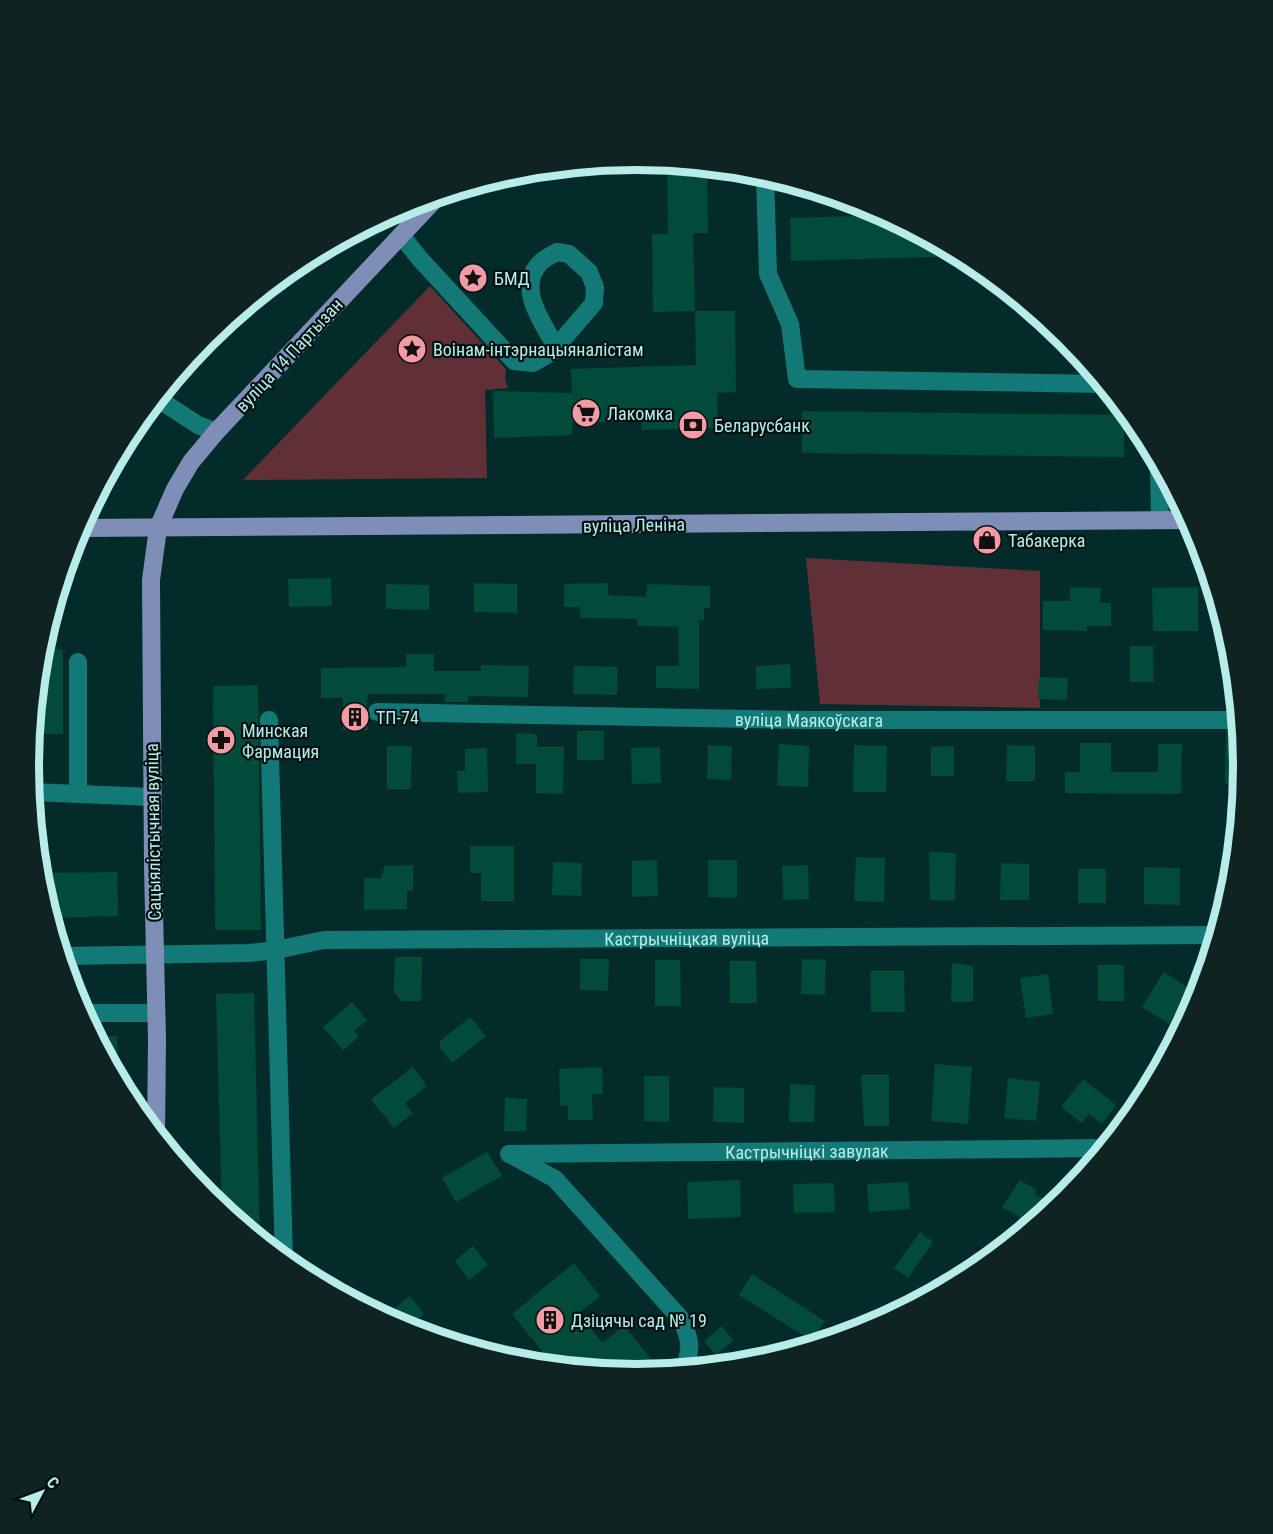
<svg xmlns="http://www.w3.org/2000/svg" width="1273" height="1534" viewBox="0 0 1273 1534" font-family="'Roboto Condensed',sans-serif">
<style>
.green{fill:#613037}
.building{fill:#024a3a}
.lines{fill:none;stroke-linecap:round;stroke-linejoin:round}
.minor{stroke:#137976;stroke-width:18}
.major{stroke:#7f8eb7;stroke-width:18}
.labels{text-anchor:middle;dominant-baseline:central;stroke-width:4.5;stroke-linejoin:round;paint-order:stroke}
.poi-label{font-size:18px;fill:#b8ece9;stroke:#001211;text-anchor:start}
.street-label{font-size:18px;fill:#b8ece9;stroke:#001211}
.rim{fill:none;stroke:#b8ece9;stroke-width:8}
</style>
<rect width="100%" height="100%" fill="#032b2a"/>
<g class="green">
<path d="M430 286 506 369 505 379 508 388 485 390 487 478 243 480Z"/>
<path d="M806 558 1040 571V708L820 704Z"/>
</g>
<g class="building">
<path d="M667 162 707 166 708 233H693L695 311 653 312 652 234H668Z"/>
<path d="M887 215 964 256 791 261 790 218Z"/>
<path d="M695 311H735L736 392 717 393 718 428 642 430V421L572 423V435L494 438 493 391 572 393 571 369 696 365Z"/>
<path d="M802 411 1124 415V457L802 453Z"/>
<path d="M331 578 332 606 289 607 288 579Z"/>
<path d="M474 583 517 584V613L474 612Z"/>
<path d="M608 583V595L646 597 647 584 710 586V608H704V620H699V689L656 688V666H679L678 627 637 626V619L580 618V607H564V584Z"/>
<path d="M386 584 429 585V610L386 609Z"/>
<path d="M1070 587 1101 588 1100 603H1111V626H1087V631L1043 630V601H1070Z"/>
<path d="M1198 587V631H1153L1152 588Z"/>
<path d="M42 644 63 650V734H32Z"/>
<path d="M1130 646H1153L1154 682H1130Z"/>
<path d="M406 654H434V671H481V665L529 666 528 697 468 696V702H445V694H368L366 712 368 730H343V698H321V668L406 667Z"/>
<path d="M790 664 791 688 756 689V666Z"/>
<path d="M574 666 618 667 617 695 573 694Z"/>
<path d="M1039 677 1068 678 1067 700 1038 699Z"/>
<path d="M258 685 261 930H215L213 686Z"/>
<rect x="577" y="731" width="27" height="29"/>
<path d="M1226 731H1241L1244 768 1243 783H1225Z"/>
<path d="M516 733 537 734V747H564L563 794 536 793V764H516Z"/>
<path d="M1080 743H1111V772H1158V744H1182L1181 794 1065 793V772H1080Z"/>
<path d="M779 744 809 746 808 787 777 786Z"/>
<path d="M708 745 732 746 731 780 707 779Z"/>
<path d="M854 745 887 746 886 792H853Z"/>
<path d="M1007 745 1035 746V781H1006Z"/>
<path d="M387 746H412L411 789H387Z"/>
<path d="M954 746V776H931V747Z"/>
<path d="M660 747 661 783 632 784 631 748Z"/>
<path d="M487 748 488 792 458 793 457 771H465V749Z"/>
<path d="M470 846H514V901H481V873H470Z"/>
<path d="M929 852 956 853 955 901 930 900Z"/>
<path d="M856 857 885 858 884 902 854 901Z"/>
<path d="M657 860 658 896 632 897V861Z"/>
<path d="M708 860H737V898L708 897Z"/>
<path d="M553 862 582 863 581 896 552 895Z"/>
<path d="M1001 863 1029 864V900H1000Z"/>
<path d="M413 865V891H407V909L364 910V878H381L385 866Z"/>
<path d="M808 865 809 899 783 900 782 866Z"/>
<path d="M1144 867 1180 868V905L1144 904Z"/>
<rect x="1078" y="869" width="28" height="34"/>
<path d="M117 872 118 916 50 918 40 885 39 873Z"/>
<path d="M395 957H422L421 1001H401L394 992Z"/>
<path d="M580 959H609L608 991 580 990Z"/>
<path d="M802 959 826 960 825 995 801 994Z"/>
<path d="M655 960H680L681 1006H655Z"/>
<path d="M730 961H756L757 1003H730Z"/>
<path d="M952 963 973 966V1002H951Z"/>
<rect x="1098" y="965" width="26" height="36"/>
<path d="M870 971H904L905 1012H871Z"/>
<path d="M1164 972 1190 989 1169 1024 1142 1007Z"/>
<path d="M1048 974 1053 1014 1026 1018 1020 978Z"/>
<path d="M254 993 260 1241 222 1209 216 994Z"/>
<path d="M352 1002 367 1020 354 1031 359 1037 343 1050 323 1027Z"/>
<path d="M470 1017 486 1036 452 1063 440 1048V1041Z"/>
<path d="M94 1036H117V1079L101 1049Z"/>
<path d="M935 1064 972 1067 968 1124 931 1121Z"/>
<path d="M413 1067 427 1086 405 1103 413 1113 394 1128 371 1099Z"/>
<path d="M602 1067 603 1094H592L593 1120H568V1106H560L559 1069Z"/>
<path d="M861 1075H889V1126H864Z"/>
<path d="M644 1076H669V1122L644 1121Z"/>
<path d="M1008 1078 1040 1082 1036 1121 1004 1118Z"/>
<path d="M1083 1079 1116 1105 1102 1124 1089 1114 1082 1123 1061 1107Z"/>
<path d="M790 1084 815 1085 814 1122H789Z"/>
<path d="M714 1087 744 1088V1123L713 1122Z"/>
<path d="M505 1098 527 1099 526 1131H504Z"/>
<path d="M487 1152 502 1176 456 1202 442 1178Z"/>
<path d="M740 1180 741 1217 688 1219 687 1182Z"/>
<path d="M1020 1180 1037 1190 1035 1194 1052 1204 1045 1215 1032 1225 1002 1207Z"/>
<path d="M908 1182 910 1209 869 1212 867 1184Z"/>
<path d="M834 1183 835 1212 794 1213 793 1184Z"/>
<path d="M920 1232 933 1242 908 1278 894 1268Z"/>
<path d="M473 1246 488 1265 469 1280 455 1261Z"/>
<path d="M574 1263 600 1296 579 1313 602 1343 624 1326 652 1360 634 1375 555 1367 512 1314Z"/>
<path d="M752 1274 825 1321 812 1341 739 1295Z"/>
<path d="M410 1296 424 1314 405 1329 390 1312Z"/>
<path d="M722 1326 733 1341 716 1355 704 1341Z"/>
</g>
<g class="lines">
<g class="minor">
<path d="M765 174 768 274 790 324 797 379 1105 384"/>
<path d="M401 235 420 259 514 361 533 363 552 352 594 303 595 287 589 272 569 254 557 252C552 255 545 258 541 262 515 287 543 323 556 347"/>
<path d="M158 397V399L198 425 216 432"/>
<path d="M1159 461 1160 520"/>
<path d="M78 662V794"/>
<path id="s1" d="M377 712 807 720H1240"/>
<path d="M269 720 284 1260"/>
<path d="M31 792 152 797"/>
<path id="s2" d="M62 956 249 953 276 950 324 940 1218 935"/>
<path d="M82 1013H156"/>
<path id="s3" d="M509 1154 1106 1148"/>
<path d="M510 1154 555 1179 681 1319C691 1341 692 1347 684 1370"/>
</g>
<g class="major">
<path d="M78 528 1191 520"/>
<path d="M156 1136 157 1040 153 867 151 580 158 528 175 489 191 462 216 432 439 195"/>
</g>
</g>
<defs>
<g id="sight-disc" transform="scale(1.5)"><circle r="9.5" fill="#f49aa5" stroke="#001211"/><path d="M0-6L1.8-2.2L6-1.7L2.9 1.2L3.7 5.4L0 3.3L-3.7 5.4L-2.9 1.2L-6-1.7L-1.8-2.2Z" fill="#111"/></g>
<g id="supermarket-disc" transform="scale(1.5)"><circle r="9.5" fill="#f49aa5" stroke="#001211"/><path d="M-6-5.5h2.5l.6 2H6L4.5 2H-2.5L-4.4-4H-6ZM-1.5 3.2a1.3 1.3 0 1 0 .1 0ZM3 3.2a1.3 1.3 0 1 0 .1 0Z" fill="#111"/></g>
<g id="bank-disc" transform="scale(1.5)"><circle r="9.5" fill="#f49aa5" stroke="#001211"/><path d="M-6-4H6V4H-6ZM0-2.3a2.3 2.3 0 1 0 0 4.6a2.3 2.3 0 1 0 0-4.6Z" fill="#111"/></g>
<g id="shop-disc" transform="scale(1.5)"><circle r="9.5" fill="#f49aa5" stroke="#001211"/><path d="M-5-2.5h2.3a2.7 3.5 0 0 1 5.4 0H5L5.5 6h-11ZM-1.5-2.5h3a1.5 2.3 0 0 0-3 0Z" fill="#111"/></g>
<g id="building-disc" transform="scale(1.5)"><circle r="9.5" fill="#f49aa5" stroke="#001211"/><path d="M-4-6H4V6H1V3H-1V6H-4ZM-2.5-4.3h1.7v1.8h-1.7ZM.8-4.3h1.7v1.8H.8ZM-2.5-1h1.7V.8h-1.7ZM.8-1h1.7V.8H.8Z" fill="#111"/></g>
<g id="pharmacy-disc" transform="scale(1.5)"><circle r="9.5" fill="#f49aa5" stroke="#001211"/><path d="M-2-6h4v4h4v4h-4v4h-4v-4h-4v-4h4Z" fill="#111"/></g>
</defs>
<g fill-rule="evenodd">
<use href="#sight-disc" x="473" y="278"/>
<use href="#sight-disc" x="412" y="349"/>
<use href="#supermarket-disc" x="586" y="413"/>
<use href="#bank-disc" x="693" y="425"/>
<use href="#shop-disc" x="987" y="540"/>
<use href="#building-disc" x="355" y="717"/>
<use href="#pharmacy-disc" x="221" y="740"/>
<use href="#building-disc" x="550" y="1320"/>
</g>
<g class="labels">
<g class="poi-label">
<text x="494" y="278">БМД</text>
<text x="433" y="349">Воінам-інтэрнацыяналістам</text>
<text x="607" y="413">Лакомка</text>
<text x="714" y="425">Беларусбанк</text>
<text x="1008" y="540">Табакерка</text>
<text x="376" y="717">ТП-74</text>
<text x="242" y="730">Минская<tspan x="242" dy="21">Фармация</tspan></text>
<text x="571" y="1320">Дзіцячы сад № 19</text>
</g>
<g class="street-label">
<text transform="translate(289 355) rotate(-47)">вуліца 14 Партызан</text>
<text transform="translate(634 525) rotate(-1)">вуліца Леніна</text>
<text stroke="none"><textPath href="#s1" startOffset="432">вуліца Маякоўскага</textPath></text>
<text transform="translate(153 832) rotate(-91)">Сацыялістычная вуліца</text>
<text stroke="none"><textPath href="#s2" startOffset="626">Кастрычніцкая вуліца</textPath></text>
<text stroke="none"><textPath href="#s3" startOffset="298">Кастрычніцкі завулак</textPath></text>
</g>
</g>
<path d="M0 0H1273V1534H0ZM39 767a597 597 0 1 1 1194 0a597 597 0 1 1-1194 0Z" fill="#0f2322" fill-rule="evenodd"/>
<path class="rim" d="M39 767a597 597 0 1 1 1194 0a597 597 0 1 1-1194 0Z"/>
<g transform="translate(42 1492) rotate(49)" stroke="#001211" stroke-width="4.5" paint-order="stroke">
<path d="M0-4.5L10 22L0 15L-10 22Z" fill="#b8ece9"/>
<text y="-9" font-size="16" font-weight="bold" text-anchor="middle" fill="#b8ece9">С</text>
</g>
</svg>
